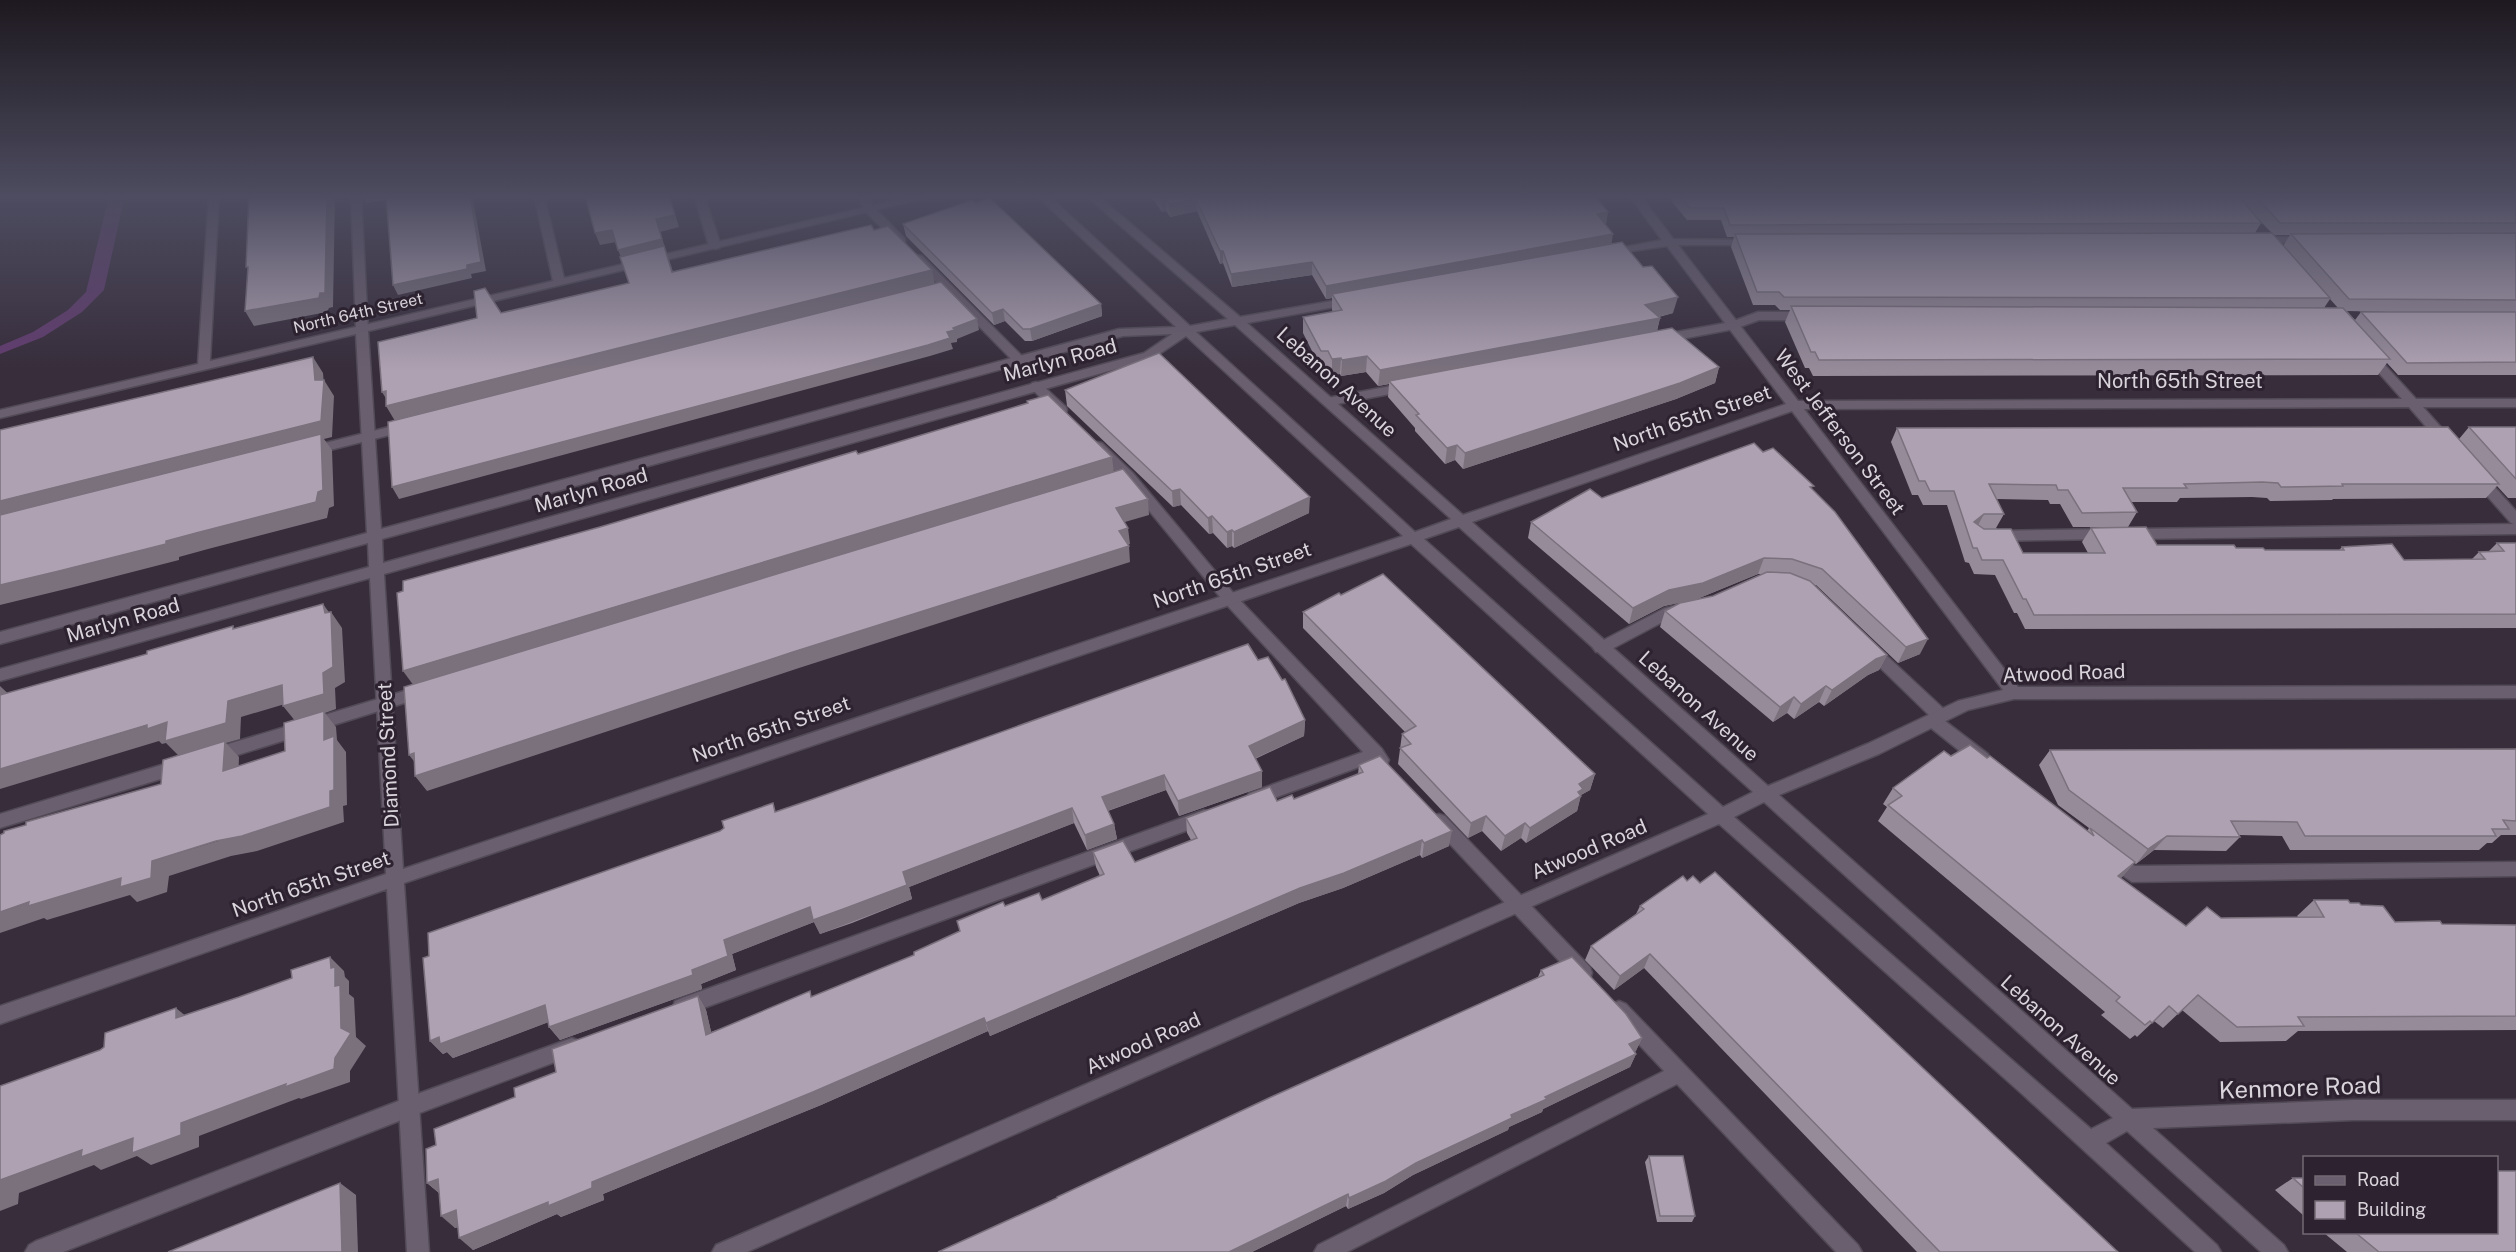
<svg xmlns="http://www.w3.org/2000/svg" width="2516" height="1252" viewBox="0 0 2516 1252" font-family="'Public Sans',sans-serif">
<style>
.green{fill:#623c6f}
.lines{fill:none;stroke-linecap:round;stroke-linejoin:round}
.lane-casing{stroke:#524a56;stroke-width:3}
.street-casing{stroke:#524a56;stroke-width:3}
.lane{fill:#6a5f6e;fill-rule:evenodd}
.street{fill:#6a5f6e;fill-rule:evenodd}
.wall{fill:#968b99;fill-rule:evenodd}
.shaded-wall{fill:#7a717d}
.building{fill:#aea2b2;stroke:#7a717d;stroke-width:1.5}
.labels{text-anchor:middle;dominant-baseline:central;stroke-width:6;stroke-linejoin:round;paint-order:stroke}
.far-street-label{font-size:16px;fill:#d9d3db;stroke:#2d2330}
.street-label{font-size:20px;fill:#d9d3db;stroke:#2d2330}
.near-street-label{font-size:24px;fill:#d9d3db;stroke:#2d2330}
</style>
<rect width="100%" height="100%" fill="#372d3b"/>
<path class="green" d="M109 195H125L104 290 82 312 43 337 0 354V346L33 332 68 310 86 292Z"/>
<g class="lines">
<g class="lane-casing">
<g id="lane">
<path d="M351 195H361L368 330 362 334 356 330Z"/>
<path d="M694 195H704L721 246 719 248 715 249 709 246Z"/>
<path d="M857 195H868L875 208 905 239V243H897L866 212Z"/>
<path d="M918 255 922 256 1023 357 1025 360 1023 363H1015L914 260 912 258Z"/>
<path d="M1758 312H1807L1813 316 1807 320H1759L1734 329 1660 343 1654 339 1660 335 1731 322Z"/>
<path d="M1036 382 1040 383 1066 407 1067 410 1066 413H1056L1032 389 1030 386 1032 383Z"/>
<path d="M1407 383 1413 387 1411 390 1327 406 1321 402 1327 398Z"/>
<path d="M409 422 416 426 414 429 310 455 303 451 305 448Z"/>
<path d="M1097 442 1102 443 1133 473 1235 595 1382 749 1389 760 1387 765 1381 767 1373 762 1255 805 1249 803 1247 798 1249 793 1363 752 1225 603 1123 479 1092 449 1090 446Z"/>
<path d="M2516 524V534L2132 539 2125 534 2132 529Z"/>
<path d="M2105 529 2112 534 2105 539 1994 541 1987 536 1994 531Z"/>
<path d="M1682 604 1687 605 1689 609 1687 613 1674 616 1606 652H1596L1593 648 1596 644 1665 608Z"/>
<path d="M1869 642 1874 644 1947 712 1949 716 1945 721 1988 754 1990 759 1988 764 1982 766 1976 764 1926 724 1924 720 1929 715 1864 652 1861 648 1864 644Z"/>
<path d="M424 685 430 687 432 691 430 695 215 762 209 760 207 755 209 750 215 748Z"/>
<path d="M181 759 187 761 189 766 187 771 0 828V814Z"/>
<path d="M1204 810 1210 812 1212 817 1210 822 682 1016 675 1013 673 1007 675 1001 682 998Z"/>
<path d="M1439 814 1445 816 1590 967 1592 973 1590 979 1583 981 1576 979 1433 826 1431 821 1433 816Z"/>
<path d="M2111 851 2135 866 2516 862V876L2132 882 2105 863 2102 858 2105 853Z"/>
<path d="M1619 1001 1626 1004 1858 1245 1862 1252H1836L1677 1084 1347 1252H1314L1318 1245 1664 1071 1612 1016 1610 1010 1612 1004Z"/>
<path d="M572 1038 579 1041 582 1047 579 1053 409 1117 63 1252H25L29 1245 36 1241 409 1097Z"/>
</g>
</g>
<g class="street-casing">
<g id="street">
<path d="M209 195H219L210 361 553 281 534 195H544L564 278 918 195H938L368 331 381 529 1119 329 1176 327 1036 195H1048L1190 326 1228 319 1085 195H1097L1240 317 1355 297V303L1351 304 1247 323 1463 515 1786 404 1667 246 1604 255V251L1662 240 1629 195H1640L1673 239 1755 240V244L1751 245H1678L1798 401 2402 399 2363 355 2369 351 2373 352 2416 399H2516V407H2423L2454 442 2447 446 2442 445 2409 407 1804 409 2018 687 2516 686V698L2014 699 1968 710 1879 754 1779 795 2132 1109 2353 1100H2516V1120H2353L2153 1128 2284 1245 2288 1252H2261L2127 1131 2106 1143 2217 1245 2221 1252H2195L2021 1093 1719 824 747 1252H712L716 1245 1708 814 1411 544 404 883 429 1252H407L387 889 0 1024V1006L386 874 370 578 0 681V669L369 567 368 543 0 644V632L367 533 356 334 0 418V410L198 364ZM1235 325 1451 519 1415 532 1196 332ZM1172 334 1144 353 383 563 382 539 1123 336ZM1186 336 1403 536 403 869 384 574 1152 359ZM1792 411 2003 690 1958 701 1867 744 1768 786 1472 522ZM1459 527 1753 792 1723 807 1424 539ZM1764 802 2113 1118 2091 1129 1734 817Z"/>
<path d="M2258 237H2306L2312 240 2306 243 2254 242V238Z"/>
<path d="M2479 473 2484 475 2516 511V525L2511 523 2474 481 2472 478 2474 475Z"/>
</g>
</g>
<use href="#lane" class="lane"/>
<use href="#street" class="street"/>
</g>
<g class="wall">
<path d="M1150 195H1594L1606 225 1611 243 1673 313 1659 317 1660 318 1657 331 1719 367 1715 383 1676 399 1463 469 1455 460 1445 464 1415 431V428L1388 397 1389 384 1378 386 1366 372 1341 376 1340 374 1332 375 1327 367H1320L1303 333V317L1333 312 1332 310V298L1326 299 1312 275 1232 287 1223 263 1220 264 1197 211 1170 217 1166 211 1162 212Z"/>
<path d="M1670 195H2516V375H2398L2387 363 2378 375 1813 376 1809 368H1805L1785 322 1790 310H1780L1775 305H1753L1731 247 1734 237H1727L1721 220H1687L1673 203ZM2258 218 2265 226 2272 233H2255L2261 223ZM2274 235H2290L2283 246ZM2330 299 2338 308H2324ZM2347 311 2391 312H2361L2355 320Z"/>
<path d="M976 203 1101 304 1102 316 1032 341H1025L1005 321 994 325 906 236 903 224Z"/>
<path d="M1065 390 1309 513 1234 548 1232 546 1227 548 1213 533 1209 534 1181 505 1173 507 1067 406Z"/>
<path d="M2469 427H2516V498H2508L2497 486 2486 498 2333 499 2332 500 2270 501 2267 498 2252 497 2180 498 2177 502H2131L2137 512 2128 527H2073L2060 504H2050L2048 500 1997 499 2004 514 1996 528 2023 553H2088L2082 542 2091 528 2157 545 2236 548 2265 550H2339L2342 547 2404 560 2472 559 2479 552H2488L2497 543H2516V628L2025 629 2017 613H2014L1995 575 1974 574 1969 563 1965 562 1947 505H1923L1918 495H1912L1891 442 1897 428 2459 439Z"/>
<path d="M1763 452 1812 490 1920 654 1898 663 1816 585H1813L1887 655 1879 670 1868 675 1824 706 1819 702 1794 719 1787 713 1773 722 1660 627 1665 611 1713 596 1763 574H1758L1697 599 1664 606 1629 624 1528 538 1531 522 1602 498Z"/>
<path d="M1341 595 1595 774 1590 790 1581 795 1577 811 1526 843 1521 838 1501 851 1482 831 1468 838 1398 764 1402 734 1405 732 1303 628V612Z"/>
<path d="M1258 660 1305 720 1304 736 1255 759 1262 771V787L1179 816 1166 790 1108 811 1114 824 1117 839 1087 850 1074 823 909 887 912 899 852 923 820 934 814 922 732 954 736 970 701 984 702 989 560 1040 549 1027 548 1022 453 1058 447 1052 443 1054 430 1041 429 956 777 811Z"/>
<path d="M2516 749V835H2501L2492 843H2487L2479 850H2290L2282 836 2239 835 2240 837 2226 851 2154 850 2136 864 2134 863 2121 878 2186 926 2221 918 2298 917 2297 916 2314 900 2350 903 2361 905 2395 922 2442 924 2516 925V1030L2298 1031 2286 1041 2220 1042 2182 1010 2163 1028 2154 1021 2137 1037 2135 1035 2130 1039 2101 1015 2105 1012 1878 821 1887 807 1883 804 1893 788 1951 756 1987 758 2087 831 2089 828 2058 805 2039 765 2050 750Z"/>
<path d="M1359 765 1449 846 1422 858 1420 855 1343 888 1299 903 990 1036 988 1031 821 1105 603 1194 604 1200 561 1217 557 1214 473 1250 458 1227 455 1228 439 1193 427 1183 436 1145 556 1072 698 996 706 1010 711 1032 813 996 914 955 960 931 1005 906 1042 900 1100 876 1096 867 1093 852 1135 862 1191 840 1187 833 1186 818 1277 801 1294 799 1358 774Z"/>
<path d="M1687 881 2118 1252H1917L1644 968 1614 990 1585 960 1591 946 1636 914 1640 906Z"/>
<path d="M1541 970 1642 1038 1635 1052 1636 1054 1630 1067 1543 1109 1542 1112 1509 1127 1508 1130 1413 1175 1384 1193 1348 1209 1346 1206 1252 1252H938L1057 1198 1538 977Z"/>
<path d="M1649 1156 1695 1216 1692 1222H1657L1645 1162Z"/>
<path d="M2293 1178H2304V1216L2275 1190Z"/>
<path d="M2324 1233H2496L2516 1252H2347Z"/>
</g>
<g class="shaded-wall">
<path d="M327 195H335L333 307 329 308 327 312 254 326 245 311Z"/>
<path d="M362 195H388L390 199 366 203Z"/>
<path d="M470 195H472L486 271 471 274 472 278 398 295 393 285Z"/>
<path d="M669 195H674L670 196 679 227 660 232 678 287 623 262 618 250 656 219Z"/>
<path d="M1165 198 1166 211 1162 212 1161 199Z"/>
<path d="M1196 199 1197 211 1170 217 1169 204Z"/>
<path d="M1608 212 1606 225 1597 214Z"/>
<path d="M612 230 616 242 600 245 595 233Z"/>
<path d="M1613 234 1611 247 1332 294V298L1326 299V286Z"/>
<path d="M1220 251H1223V263L1220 264Z"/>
<path d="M1312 262V275L1232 287 1231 274Z"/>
<path d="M932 270 935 285 395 421 386 406 390 405 382 392Z"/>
<path d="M1678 297 1673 313 1641 321 1645 305Z"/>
<path d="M1101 304 1102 316 1032 341 1030 329Z"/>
<path d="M1003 309 1005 321 994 325 992 313Z"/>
<path d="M1660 318 1656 334 1389 381V384L1378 386 1380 370Z"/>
<path d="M977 319 979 330 957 339V342L951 343 953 349 930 356 399 499 392 487 947 332 953 328Z"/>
<path d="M1367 356 1366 372 1341 376 1342 360Z"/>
<path d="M313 357 323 373 324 385V380L334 396 332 437 324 439 332 450 334 506 329 508 327 518 208 549 179 557V560L74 587 0 605V585L166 541 0 521V501L315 380Z"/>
<path d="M1341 358 1340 374 1332 375V359Z"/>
<path d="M1719 367 1715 383 1676 399 1463 469 1465 453Z"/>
<path d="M1457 445 1455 460 1445 464 1447 448Z"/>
<path d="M1112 457 1114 473 414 686 403 671Z"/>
<path d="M1180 489 1181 505 1173 507 1172 491Z"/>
<path d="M1310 497 1309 513 1234 548V532Z"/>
<path d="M1148 499 1149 515 1118 524 1116 508Z"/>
<path d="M1984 514 1976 529 1974 522Z"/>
<path d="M1212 516 1213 533 1209 534 1208 518Z"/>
<path d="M1128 528 1130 544 1121 547 1119 531Z"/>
<path d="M1232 530V546L1227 548V532Z"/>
<path d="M1129 546 1130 562 799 668 427 791 415 776 793 652Z"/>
<path d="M1764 558 1758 574 1697 599 1664 606 1629 624 1633 608 1669 590Z"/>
<path d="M323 604 331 615V612L342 628 345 682 335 688 336 709 325 713 336 727 337 740 346 752 347 805 343 806 344 822 257 851 231 856 169 876 167 892 137 902 130 895 47 920 44 918 0 933V912L152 861 330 807 296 722 283 706 323 673 325 613Z"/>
<path d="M1928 639 1920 654 1898 663 1906 647Z"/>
<path d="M1887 655 1879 670 1868 675 1824 706 1832 690 1876 659Z"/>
<path d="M282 685 295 701 241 717 240 739 226 743 239 757 238 786 180 757 166 743 162 744 159 741 0 789V769Z"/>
<path d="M0 686 16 701 0 699Z"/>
<path d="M1826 686 1819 702 1794 719 1801 704Z"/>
<path d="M1794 697 1787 713 1773 722 1780 707Z"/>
<path d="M1305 720 1304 736 1249 761V746Z"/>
<path d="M414 753 421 770 409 755Z"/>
<path d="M1262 771V787L1179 816 1178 801Z"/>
<path d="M1595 774 1590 790 1581 795 1577 811 1526 843 1530 828 1579 784Z"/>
<path d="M1164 775 1166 790 1104 812 1102 797Z"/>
<path d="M1072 808 1074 823 909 887 912 899 820 934 814 922 732 954 736 970 701 984 702 989 560 1040 549 1027 692 970 724 940 810 907Z"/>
<path d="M1486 816 1482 831 1468 838 1471 823Z"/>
<path d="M1525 823 1521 838 1501 851 1505 836Z"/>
<path d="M1114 824 1117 839 1087 850 1085 835Z"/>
<path d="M1452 831 1449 846 1422 858 1424 843Z"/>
<path d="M2167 836 2154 850 2136 864 2148 849Z"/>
<path d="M1422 840 1420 855 1343 888 1299 903 990 1036 986 1023 1300 888Z"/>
<path d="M2135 862 2121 878 2118 876Z"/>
<path d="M1650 954 1644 968 1614 990 1620 976Z"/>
<path d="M330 957 344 971 345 977 349 981V994L354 998 356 1037 366 1046 350 1071V1082L301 1099 299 1098 199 1136V1147L151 1165 137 1156 101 1170 94 1165 19 1193 18 1204 0 1211V1180L82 1150 133 1138 181 1123 335 1058 341 1028 331 968Z"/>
<path d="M698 996 706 1010 715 1048 706 1035Z"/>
<path d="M545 1005 557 1019 453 1058 447 1052 443 1054 430 1041 439 1037Z"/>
<path d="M176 1008 193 1022 176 1018Z"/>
<path d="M984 1018 988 1031 821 1105 603 1194 604 1200 561 1217 557 1214 473 1250 459 1238Z"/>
<path d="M1642 1038 1636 1051 1623 1058 1629 1044Z"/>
<path d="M1636 1054 1630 1067 1543 1109 1542 1112 1509 1127 1508 1130 1413 1175 1384 1193 1348 1209 1349 1198 1545 1097Z"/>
<path d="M438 1179 442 1195 427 1183Z"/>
<path d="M340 1183 356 1195 358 1252H342Z"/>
<path d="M1348 1194 1346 1206 1252 1252H1229Z"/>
<path d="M456 1210 470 1222 455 1228 441 1216Z"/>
</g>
<g class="building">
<path d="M249 195H327L325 293H320L319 298 245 311 248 267H246Z"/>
<path d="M386 195H470L481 262 467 265V269L393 285Z"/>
<path d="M585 195H669L675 215 656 219 662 239 618 250 612 230 595 233Z"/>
<path d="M1158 195H1594L1608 212 1597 214 1613 234 1326 286 1312 262 1231 274 1223 251H1220L1196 199 1169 204 1165 198 1161 199Z"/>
<path d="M1680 195H2238L2261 223 1730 225 1724 208H1690Z"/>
<path d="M2255 195H2516V223H2280Z"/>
<path d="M990 198 1101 304 1030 329H1023L1003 309 992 313 903 224 972 200 976 203Z"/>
<path d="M871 225 874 230 888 226 932 270 386 406V391L382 392 378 342 477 318 474 291 485 288 501 313 629 283 620 257 664 246 672 272Z"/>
<path d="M2272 233 2330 298 1784 297 1779 292H1757L1735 234Z"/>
<path d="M2516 233V300L2349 299 2291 234Z"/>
<path d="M1622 242 1643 267 1652 266 1678 297 1645 305 1660 318 1380 370 1367 356 1342 360 1341 358 1332 359 1328 351H1321L1303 317 1342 310 1332 294Z"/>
<path d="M941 282 977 319 953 328 955 330 947 332 950 338 928 345 392 487 388 422Z"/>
<path d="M1791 306 2343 308 2390 359 1819 360 1815 352H1811Z"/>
<path d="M2361 312H2516V362L2407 363Z"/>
<path d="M1672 328 1719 367 1680 383 1465 453 1457 445 1447 448 1416 415 1419 414 1389 381Z"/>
<path d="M1159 353 1310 497 1234 532 1232 530 1227 532 1212 516 1208 518 1180 489 1172 491 1065 390Z"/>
<path d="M313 357 315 380H324L321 421 0 501V430Z"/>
<path d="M1048 395 1112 457 403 671 397 593 403 591V581L600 527 856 451 858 454 1028 403 1027 401Z"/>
<path d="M2448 427 2499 484H2342L2343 486 2281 487 2278 483 2262 482 2184 484 2187 488H2123L2137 512 2082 513 2068 490H2058L2056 485 1989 484 2004 514H1984L1974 522 1984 529H2011L2023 553H2105L2091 528 2146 527 2157 545H2234L2236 548H2263L2265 550H2344L2342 547 2392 544 2404 560 2485 559 2479 552 2504 551 2497 543H2516V614L2034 615 2026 599H2023L2003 560H1982L1977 548H1973L1954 491H1930L1925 481H1919L1897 428Z"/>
<path d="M2469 427H2516V479Z"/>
<path d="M321 434 323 490 318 492 316 502 196 533 166 541V544L59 571 0 585V515Z"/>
<path d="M1754 443 1763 452 1773 448 1814 486 1810 487 1835 512 1928 639 1906 647 1822 569 1792 559 1764 558 1703 583 1669 590 1633 608 1531 522 1590 489 1602 498Z"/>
<path d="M1123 469 1148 499 1116 508 1128 528 1119 531 1129 546 793 652 415 776 414 753 409 755 404 687Z"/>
<path d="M1767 572 1790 573 1810 581 1887 655 1876 659 1832 690 1826 686 1801 704 1794 697 1780 707 1665 611 1680 603 1713 596Z"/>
<path d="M1383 574 1595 774 1579 784 1583 789 1578 792 1581 796 1530 828 1525 823 1505 836 1486 816 1471 823 1400 748 1411 744 1402 734 1416 726 1303 612 1339 593 1341 595Z"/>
<path d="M323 604 325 613 331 612 333 667 323 673 324 694 283 706 282 685 228 701 226 723 165 741 167 722 147 729V725L0 769V695L147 654V651L233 626V629Z"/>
<path d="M1248 644 1258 660 1268 657 1282 680 1285 679 1305 720 1249 746 1262 771 1178 801 1164 775 1102 797 1114 824 1085 835 1072 808 903 872 907 885 846 908 813 920 810 907 724 940 728 956 692 970 693 975 549 1027 545 1005 440 1044 439 1037 430 1041 423 958 429 956 428 933 720 831 724 828 722 821 773 803 775 812 813 799Z"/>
<path d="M324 711V740L334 736V790L330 791V807L242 836 216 841 152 861 151 878 120 887 121 878 28 906 29 902 0 912V835L4 833V831L26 825V822L161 784 163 760 225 741 223 771 285 751 284 723Z"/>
<path d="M1970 745 1987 758 1990 756 2094 836 2090 828 2135 862 2118 876 2186 926 2207 907 2221 918 2324 917 2314 900H2348L2350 903H2359L2361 905 2383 906 2395 922 2440 921 2442 924 2516 925V1016L2298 1017 2304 1026 2237 1027 2198 995 2178 1014 2169 1006 2152 1023 2150 1021 2145 1025 2116 1001 2120 997 1888 805 1902 796 1893 788 1944 751 1951 756Z"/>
<path d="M2516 749V821L2503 820 2509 829H2492L2496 836H2305L2297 822 2231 821 2240 837 2167 836 2148 849 2069 790 2050 750Z"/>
<path d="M1380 756 1452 831 1424 843 1422 840 1344 873 1300 888 986 1023 984 1018 813 1092 592 1182V1188L548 1206V1202L459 1238 456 1210 441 1216 438 1179 427 1183 426 1149 436 1145 434 1129 515 1097 514 1088 556 1072 552 1049 698 996 706 1035 810 991 811 997 914 955V952L960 931 957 921 1003 902 1005 906 1039 893 1042 900 1104 874 1093 852 1123 841 1135 862 1197 838 1186 818 1270 787 1277 801 1292 795 1294 799 1363 772 1359 765Z"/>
<path d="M1715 872 2118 1252H1940L1650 954 1620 976 1591 946 1644 909 1640 906 1683 876 1687 881 1693 876 1700 883Z"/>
<path d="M330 957 331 968 335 967V986L340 985 341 1028 351 1033 335 1058 334 1069 285 1087 286 1084 181 1123V1135L132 1153 133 1138 81 1157 82 1150 0 1180V1086L100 1050 104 1047 105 1033 176 1008V1018L239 997 292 978 291 970Z"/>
<path d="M1572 957 1626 1014 1642 1038 1629 1044 1636 1054 1545 1097 1547 1099 1511 1115 1512 1118 1416 1163 1386 1181 1349 1198 1348 1194 1229 1252H938L1057 1198V1197L1271 1097 1544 975 1541 970Z"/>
<path d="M1649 1156H1683L1695 1216H1660Z"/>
<path d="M2496 1171H2516V1252H2379L2356 1233H2496Z"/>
<path d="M2293 1178H2304V1188Z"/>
<path d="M340 1183 342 1252H168Z"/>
</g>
<linearGradient id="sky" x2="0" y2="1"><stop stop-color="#1e1920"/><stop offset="0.53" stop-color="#4d4c60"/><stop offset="1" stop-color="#4d4c60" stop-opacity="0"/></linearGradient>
<rect width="2516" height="371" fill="url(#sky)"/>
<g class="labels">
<g class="far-street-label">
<text transform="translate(358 313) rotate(-13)">North 64th Street</text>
</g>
<g class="street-label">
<text transform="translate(1060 360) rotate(-15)">Marlyn Road</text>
<text x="2180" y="381">North 65th Street</text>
<text transform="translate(1337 382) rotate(42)">Lebanon Avenue</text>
<text transform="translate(1692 418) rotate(-19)">North 65th Street</text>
<text transform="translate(1840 432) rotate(53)">West Jefferson Street</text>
<text transform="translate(591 490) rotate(-16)">Marlyn Road</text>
<text transform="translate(1232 575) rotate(-19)">North 65th Street</text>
<text transform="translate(123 620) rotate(-16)">Marlyn Road</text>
<text transform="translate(2064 673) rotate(-2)">Atwood Road</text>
<text transform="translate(1699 706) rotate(42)">Lebanon Avenue</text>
<text transform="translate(771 729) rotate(-19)">North 65th Street</text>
<text transform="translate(388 755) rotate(-93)">Diamond Street</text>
<text transform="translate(1589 849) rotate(-23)">Atwood Road</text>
<text transform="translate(311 884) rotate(-19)">North 65th Street</text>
<text transform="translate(2061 1030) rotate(42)">Lebanon Avenue</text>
<text transform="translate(1143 1043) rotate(-24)">Atwood Road</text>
</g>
<g class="near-street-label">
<text transform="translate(2300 1087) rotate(-2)">Kenmore Road</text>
</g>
</g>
<rect x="2303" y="1156" width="195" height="78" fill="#2d2330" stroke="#726974" stroke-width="1.5"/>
<rect x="2315" y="1176" width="30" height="9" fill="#6a5f6e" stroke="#726974" stroke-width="1.5"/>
<text x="2357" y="1186" font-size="18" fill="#d9d3db">Road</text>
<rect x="2315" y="1201" width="30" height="18" fill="#aea2b2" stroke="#726974" stroke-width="1.5"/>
<text x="2357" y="1216" font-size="18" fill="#d9d3db">Building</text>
</svg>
